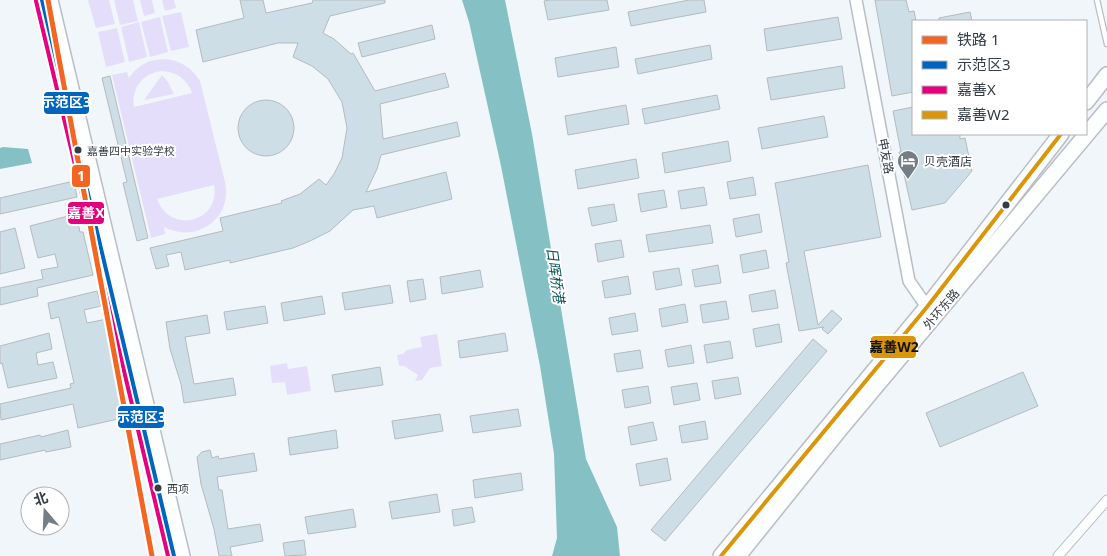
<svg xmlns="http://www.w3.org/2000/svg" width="1107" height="556" viewBox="0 0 1107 556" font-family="'Noto Sans','Noto Sans SC',sans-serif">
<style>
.green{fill:#e5defa;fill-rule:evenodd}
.water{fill:#85c1c4}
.building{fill:#cedee6;stroke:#b3bbbf}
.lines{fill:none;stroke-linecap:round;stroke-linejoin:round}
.lane-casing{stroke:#b8bec4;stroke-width:7}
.street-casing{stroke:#b8bec4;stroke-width:11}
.secondary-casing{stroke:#b8bec4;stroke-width:14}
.highway-casing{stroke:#b8bec4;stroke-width:18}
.lane{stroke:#fdfefe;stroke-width:4.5}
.street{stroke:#fdfefe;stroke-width:9}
.secondary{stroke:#fdfefe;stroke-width:11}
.highway{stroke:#fdfefe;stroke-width:15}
.bus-1-casing{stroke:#fff;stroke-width:8}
.bus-2-casing{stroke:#fff;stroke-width:8}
.bus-3-casing{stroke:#fff;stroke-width:8}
.bus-1{stroke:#0065bd;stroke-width:4}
.bus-2{stroke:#e5007d;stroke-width:4}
.bus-3{stroke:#da960a;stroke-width:4}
.rail-1-casing{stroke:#fff;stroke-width:9}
.rail-1{stroke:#f26522;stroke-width:5}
.bus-dot{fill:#343d46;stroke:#fff;stroke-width:2}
.labels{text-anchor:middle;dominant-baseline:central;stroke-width:4;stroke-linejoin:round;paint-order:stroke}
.bus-label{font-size:11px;fill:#343d46;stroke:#fff;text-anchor:start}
.street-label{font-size:12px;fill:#343d46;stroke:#fff}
.poi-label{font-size:12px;fill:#343d46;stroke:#fff;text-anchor:start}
.water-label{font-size:14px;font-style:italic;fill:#0c5659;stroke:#fff}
.line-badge{stroke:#fff;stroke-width:2}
.badge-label{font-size:14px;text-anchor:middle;font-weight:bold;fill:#fff}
.pale-badge-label{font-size:14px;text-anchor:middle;font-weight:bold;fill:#111}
</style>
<rect width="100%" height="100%" fill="#f1f6fb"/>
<g class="green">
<path d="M88 0H109L115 24 96 28Z"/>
<path d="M114 0H133L138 21 120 25Z"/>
<path d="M140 0H152L155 13 144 16Z"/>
<path d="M162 0H174L176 8 165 11Z"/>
<path d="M181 12 189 47 171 51 162 16Z"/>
<path d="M160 17 168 52 150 57 141 22Z"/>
<path d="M139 22 147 57 129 62 121 27Z"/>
<path d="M117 28 125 62 106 67 98 32Z"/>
<path d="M165 59C180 60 192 68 200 81L225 182C233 219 196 244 164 227L165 234 151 238 112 75 127 72 129 78C138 65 149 59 165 59ZM162 71C177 72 187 79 192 93L134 107C131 88 143 73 162 71ZM214 185C221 222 170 235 157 199Z"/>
<path d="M162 75 168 82 174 94 144 100Z"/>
<path d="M437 334 442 366 430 368 422 380 415 381 418 375 404 366H399L397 355 403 354 407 350 422 347 420 337Z"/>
<path d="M287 363 288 369 307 366 311 391 287 395 285 382 272 383 270 366Z"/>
</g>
<g class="water">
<path d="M462 0H505L532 134 586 459 617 527 620 556H552L557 538 554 454 540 366 501 166 469 22Z"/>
<path d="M3 147 28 149 32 163 0 169V148Z"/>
</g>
<g class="building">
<path d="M240 0H263L266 13 312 3 313 0H385V3L330 16 323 33 334 39 351 54 353 53 375 91 445 73 449 87 380 104 383 139 457 122 460 136 381 155 377 169 366 192 446 172 452 199 377 218 374 206 353 210 330 231 310 241 293 248 230 263V260L185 270 181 252 166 255 169 266 156 269 150 248 223 231 220 218 282 203 281 201 300 194 319 179 326 185 334 174 342 158 347 128 342 102 328 79 312 66 293 57 298 43H278L203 62 196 30 244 18Z"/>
<path d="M550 0H607L609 10 548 20 544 1Z"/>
<path d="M689 0H704L706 12 631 26 628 12Z"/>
<path d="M875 0H906L909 12 914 11 916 21H913V92L892 96Z"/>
<path d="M970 12 972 21H939V18Z"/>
<path d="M838 17 842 39 767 51 764 29Z"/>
<path d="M432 25 435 39 362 57 358 43Z"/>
<path d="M710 45 712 59 638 74 635 59Z"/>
<path d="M616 47 619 67 558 77 555 58Z"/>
<path d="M842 66 845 88 771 100 767 78Z"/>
<path d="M110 76 148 238 137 241 123 183 127 182 102 78Z"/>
<path d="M717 95 720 109 645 124 642 109Z"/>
<circle cx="266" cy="128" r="28"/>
<path d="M626 105 629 124 568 135 565 116Z"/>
<path d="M913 107V134H960V139L965 138 972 171 945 203 912 210 899 152H901L893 111Z"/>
<path d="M824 116 828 137 762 149 758 128Z"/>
<path d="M728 141 731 161 665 173 662 153Z"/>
<path d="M636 159 639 178 578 189 575 170Z"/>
<path d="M868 165 881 237 804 251 818 325 832 310 842 319 828 334 822 329 824 327 799 331 786 263 789 262 775 183Z"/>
<path d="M753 177 756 195 730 199 727 182Z"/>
<path d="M74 181 77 197 0 214V198Z"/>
<path d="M704 187 707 205 681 209 678 191Z"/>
<path d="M664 190 667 207 641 212 638 194Z"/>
<path d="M614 204 617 221 592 226 588 208Z"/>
<path d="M76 214 80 232H83L93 275 37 288 38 296 0 305V288L43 279 41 270 58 267 55 254 38 258 30 226Z"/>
<path d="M759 214 762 232 736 237 733 219Z"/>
<path d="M710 225 713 243 649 252 646 235Z"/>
<path d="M15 228 25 268 0 274V232Z"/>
<path d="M621 240 624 257 598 262 595 244Z"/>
<path d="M766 250 769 268 743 273 740 255Z"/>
<path d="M718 265 721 283 695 287 692 270Z"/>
<path d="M679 268 682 285 656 290 653 272Z"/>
<path d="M480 270 483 287 442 294 440 277Z"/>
<path d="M628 276 631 294 605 298 602 281Z"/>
<path d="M423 279 426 299 410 302 407 281Z"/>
<path d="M390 285 393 303 345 310 342 293Z"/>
<path d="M775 290 778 308 752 312 749 295Z"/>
<path d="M97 291 101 306 84 310 87 323 107 319 127 417 78 428 73 404 1 420 0 404 71 388 70 384 74 383 59 317 51 319 48 303Z"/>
<path d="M322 296 325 314 284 321 281 303Z"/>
<path d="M726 301 729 319 703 323 700 305Z"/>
<path d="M685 304 688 322 662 327 659 309Z"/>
<path d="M265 306 268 323 227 330 224 312Z"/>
<path d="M635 313 638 331 612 335 609 318Z"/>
<path d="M207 315 210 333 185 337 194 384 233 378 236 395 184 403 181 384 170 349 166 322Z"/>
<path d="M779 324 782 342 756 347 753 329Z"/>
<path d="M49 333 52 349 36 353 38 365 53 362 57 378 8 388 2 363 0 364V346Z"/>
<path d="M505 333 508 351 460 358 458 341Z"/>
<path d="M813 339 827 351 665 541 651 530Z"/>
<path d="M730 341 733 358 707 363 704 345Z"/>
<path d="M691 345 694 363 668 367 665 350Z"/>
<path d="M640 350 643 368 617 372 614 354Z"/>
<path d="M380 367 383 385 335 392 332 375Z"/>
<path d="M1023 372 1038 406 940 447 926 413Z"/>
<path d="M738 377 741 394 715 399 712 381Z"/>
<path d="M697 383 700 400 674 405 671 387Z"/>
<path d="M648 386 651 403 625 408 622 390Z"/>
<path d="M518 409 521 426 473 433 470 416Z"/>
<path d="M440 414 443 431 395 439 392 421Z"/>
<path d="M705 421 708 439 682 443 679 426Z"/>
<path d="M653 422 657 440 631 445 628 427Z"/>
<path d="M68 430 71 447 46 452 45 450 0 460V444L40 435 41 437Z"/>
<path d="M336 430 338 448 290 455 288 438Z"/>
<path d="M210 450 212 458 218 456 219 459 254 453 257 471 217 477 219 490H222L228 529 260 524 263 541 230 547 232 556H219L214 529 201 484 197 457 202 452Z"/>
<path d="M667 458 671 480 640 486 636 464Z"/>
<path d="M521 473 523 490 475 498 473 480Z"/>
<path d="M437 494 440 512 392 519 389 502Z"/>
<path d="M472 507 475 522 454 526 452 510Z"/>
<path d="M353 509 356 527 308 534 305 517Z"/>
<path d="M304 540 306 555 285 556 283 543Z"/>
</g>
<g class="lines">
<g class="lane-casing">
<path id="lane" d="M1097 0 1107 44"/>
</g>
<g class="street-casing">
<path id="street" d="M1058 556 1107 500"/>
</g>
<g class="secondary-casing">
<g id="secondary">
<path d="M42 0 174 556"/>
<path d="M52 0 184 556"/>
<path d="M856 0 909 281 927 307"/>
</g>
</g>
<g class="highway-casing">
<g id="highway">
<path d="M1086 102 1107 75"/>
<path d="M721 556 927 307 1061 134"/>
<path d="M738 556 840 429 1107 110"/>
</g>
</g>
<use href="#lane" class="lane"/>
<use href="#street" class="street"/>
<use href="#secondary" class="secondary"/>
<use href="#highway" class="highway"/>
<g class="bus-1-casing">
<path id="bus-1" d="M42 0 174 556"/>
</g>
<g class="bus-2-casing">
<path id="bus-2" d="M36 1 168 556"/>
</g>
<g class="bus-3-casing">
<path id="bus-3" d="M721 556 927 307 1061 134"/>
</g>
<use href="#bus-1" class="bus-1"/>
<use href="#bus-2" class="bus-2"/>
<use href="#bus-3" class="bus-3"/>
<g class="rail-1-casing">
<path id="rail-1" d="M48 0 152 556"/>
</g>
<use href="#rail-1" class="rail-1"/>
</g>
<defs>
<g id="hotel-pin" transform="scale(1.125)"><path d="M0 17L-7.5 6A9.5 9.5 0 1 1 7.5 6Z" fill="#767e85" stroke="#fff"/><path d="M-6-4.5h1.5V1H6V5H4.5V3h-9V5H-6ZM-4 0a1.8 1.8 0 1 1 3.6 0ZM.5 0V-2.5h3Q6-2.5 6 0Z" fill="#fff"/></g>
</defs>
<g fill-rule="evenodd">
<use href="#hotel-pin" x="908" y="161"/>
</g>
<g class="bus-dot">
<circle cx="78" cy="150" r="4.5"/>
<circle cx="1006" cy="205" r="4.5"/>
<circle cx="158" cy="488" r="4.5"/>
</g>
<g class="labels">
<g class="bus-label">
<text x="87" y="150">嘉善四中实验学校</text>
<text x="167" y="488">西项</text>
</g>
<g class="street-label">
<text transform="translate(886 156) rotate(79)">申友路</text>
<text transform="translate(941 309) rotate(-50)">外环东路</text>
</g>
<g class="poi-label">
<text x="924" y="161">贝壳酒店</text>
</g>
<g class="water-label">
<text transform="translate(556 275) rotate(82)">日晖桥港</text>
</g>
</g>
<g class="line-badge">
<rect x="43" y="91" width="47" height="24" rx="5" fill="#0065bd"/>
<rect x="71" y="164" width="20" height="24" rx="5" fill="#f26522"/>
<rect x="67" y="201" width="38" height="24" rx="5" fill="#e5007d"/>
<rect x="870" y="335" width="47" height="24" rx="5" fill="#da960a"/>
<rect x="117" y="405" width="48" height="24" rx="5" fill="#0065bd"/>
</g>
<g class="badge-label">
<text x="66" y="107">示范区3</text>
<text x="81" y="181">1</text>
<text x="86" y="218">嘉善X</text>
<text x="141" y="422">示范区3</text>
</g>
<g class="pale-badge-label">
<text x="894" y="352">嘉善W2</text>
</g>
<rect x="912" y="20" width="175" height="115" fill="#ffffff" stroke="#aeb1b5"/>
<rect x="922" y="36" width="25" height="8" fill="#f26522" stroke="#aeb1b5"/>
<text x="957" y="45" font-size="15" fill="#343d46">铁路 1</text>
<rect x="922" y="61" width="25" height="8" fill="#0065bd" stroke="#aeb1b5"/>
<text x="957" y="70" font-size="15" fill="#343d46">示范区3</text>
<rect x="922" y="86" width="25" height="8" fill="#e5007d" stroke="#aeb1b5"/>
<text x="957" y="95" font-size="15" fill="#343d46">嘉善X</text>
<rect x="922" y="111" width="25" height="8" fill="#da960a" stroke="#aeb1b5"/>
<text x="957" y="120" font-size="15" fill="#343d46">嘉善W2</text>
<g transform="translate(45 511) rotate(341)"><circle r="24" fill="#ffffff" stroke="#aeb1b5"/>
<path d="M0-4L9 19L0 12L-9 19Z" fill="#767e85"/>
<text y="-8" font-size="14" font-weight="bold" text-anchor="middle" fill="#343d46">北</text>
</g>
</svg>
